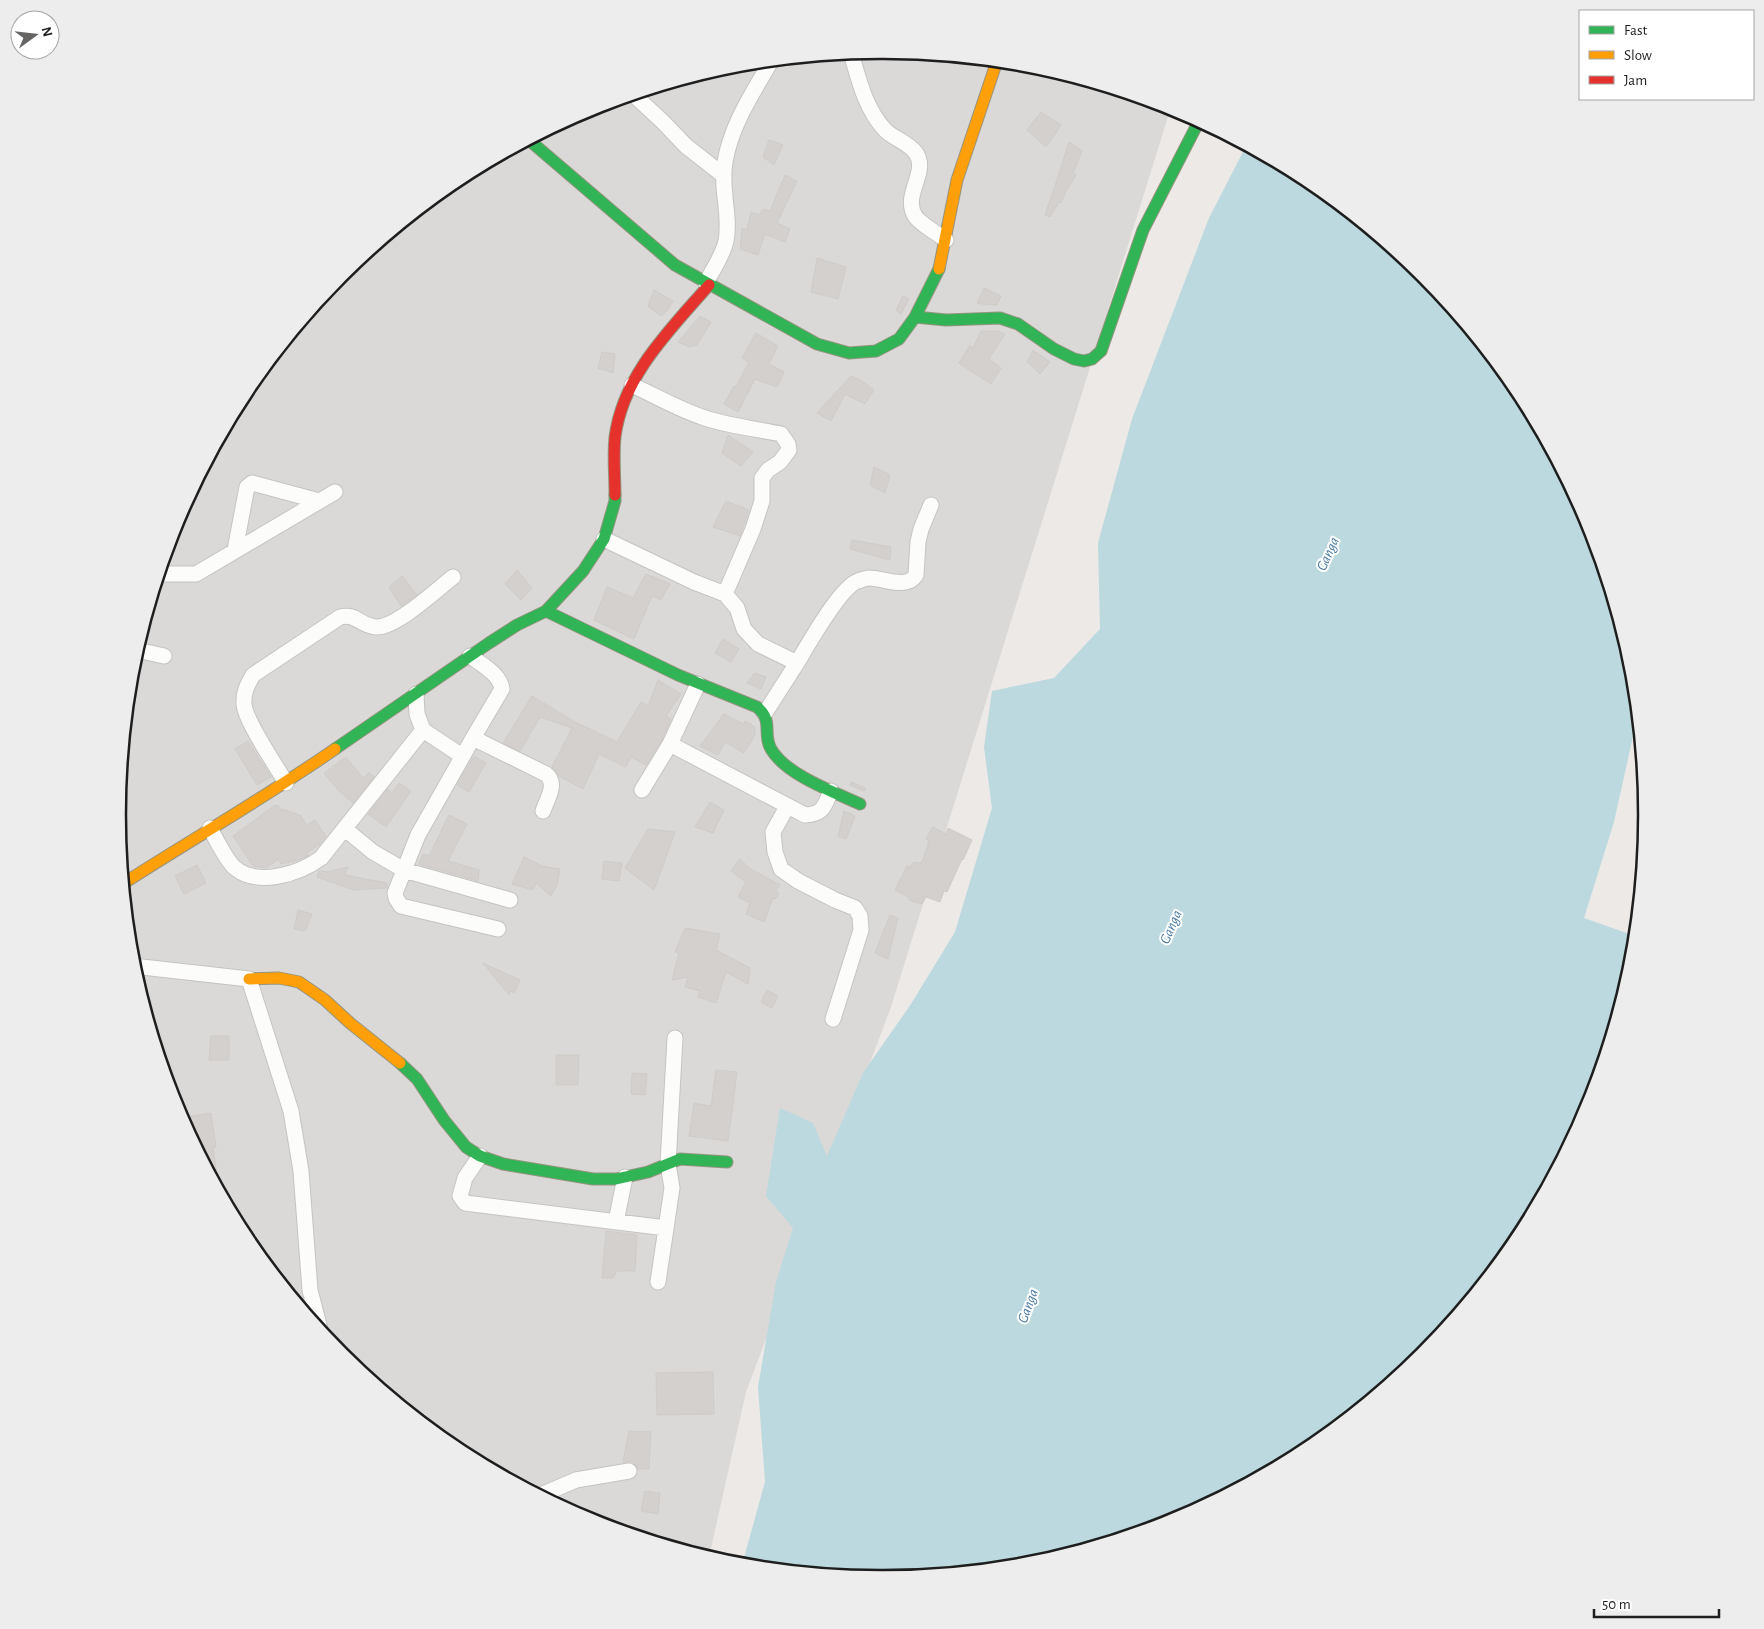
<svg xmlns="http://www.w3.org/2000/svg" width="1764" height="1629" font-family="'Alegreya Sans',sans-serif">
<rect width="100%" height="100%" fill="#ece9e6"/>
<!-- residential -->
<path fill="#dbd9d8" d="M882 50 1031 65 1171 107 891 1007 746 1392 709 1557 589 1521 457 1450 341 1355 246 1239 176 1107 132 963 118 814 132 665 176 522 247 390 342 274 458 179 590 108 733 65Z"/>
<!-- water -->
<path fill="#bbd9de" d="M1246 146 1307 179 1423 274 1518 390 1588 522 1632 666 1637 718 1614 822 1584 918 1635 936 1632 964 1588 1107 1517 1239 1422 1355 1306 1450 1174 1521 1031 1564 882 1579 742 1565 765 1482 758 1387 776 1282 793 1228 766 1196 780 1108 813 1123 827 1156 863 1073 911 1004 955 932 992 808 984 747 992 691 1054 678 1100 629 1098 543 1132 419 1209 218Z"/>
<!-- building -->
<path fill="#d3d0cd" stroke="#cfcbc8" d="M1041 112 1061 125 1046 147 1027 130Z
M769 140 783 145 774 165 763 157Z
M1069 142 1082 151 1073 173 1076 175 1065 193 1061 203 1059 202 1050 217 1045 215 1060 171Z
M785 175 797 181 777 223 790 229 785 242 765 234 758 255 740 249 742 228 747 230 751 212 759 215 764 209 770 211Z
M817 258 846 267 838 299 811 292Z
M984 288 1001 296 997 305 982 304 977 303Z
M654 290 673 301 667 311 661 316 648 306Z
M903 296 909 299 901 314 896 310Z
M700 316 711 322 697 345 690 347 678 342Z
M981 331H997L1005 334 989 359 1001 368 991 384 959 363 970 345 973 348Z
M756 333 778 346 769 364 784 372 777 387 755 379 738 412 724 404 734 386 736 387 749 362 742 358Z
M1033 350 1050 362 1040 374 1027 362Z
M602 352 615 354 613 373 598 368Z
M851 376 862 381 874 390 865 404 845 394 831 421 817 413Z
M728 435 753 452 741 466 722 453Z
M874 467 890 475 885 493 870 485Z
M726 501 749 510 740 536 713 527Z
M852 540 891 547 890 560 850 549Z
M517 570 532 588 521 600 505 584Z
M646 574 670 584 661 600 652 596 634 639 594 620 607 587 633 598Z
M402 576 417 595 401 606 389 587Z
M723 639 739 649 731 662 715 653Z
M755 673 766 677 761 689 747 683Z
M658 680 681 694 666 716 671 719 662 740 646 765 631 757 626 767 599 754 583 789 559 776 552 767 572 728 540 717 520 751 503 743 532 696 575 722 617 742 641 702 648 706Z
M724 714 744 724 745 721 755 727V735L744 753 725 742 718 755 700 746Z
M248 741 271 777 257 785 235 749Z
M474 756 486 763 469 792 457 785Z
M346 757 363 778 369 772 374 777 353 803 339 791 324 773Z
M851 782 865 788 864 791 850 785Z
M399 783 411 791 386 827 368 814 388 789 392 793Z
M710 802 724 810 713 833 695 827Z
M275 805 279 806 278 808 300 815 307 825 315 820 326 837 320 844 305 854 309 855 298 860 281 864 279 859 266 868 253 866 233 836Z
M844 811 855 816 846 839 838 836Z
M449 815 467 824 448 861 479 870 478 881 419 864 423 854 429 856Z
M933 827 946 834 948 828 972 840 963 860 962 859 947 892 944 891 940 902 926 897 922 904 909 900 910 898 895 890 907 866 910 867 914 862 922 863 929 841 926 839Z
M648 829 675 832 654 890 625 868Z
M524 857 542 866 560 869 557 885 551 896 536 883 533 890 512 884Z
M740 859 749 868 780 885 776 891 779 894 775 899 773 898 764 922 746 914 750 903 738 897 746 882 731 871Z
M604 861 622 863 619 881 602 879Z
M197 865 206 883 184 894 175 876Z
M348 867 345 875 387 883V888L354 890 317 877 319 871 330 872V871Z
M298 910 312 914 305 931 294 929Z
M890 915 898 918 888 959 875 953Z
M685 928 720 934 716 950 750 968 748 984 726 972 716 1003 698 997 700 991 685 987 688 977 672 980 679 953 675 952Z
M483 963 520 980 514 993 510 991 509 995Z
M767 990 778 996 772 1008 761 1002Z
M211 1036H229V1060H209Z
M556 1055H579L578 1085H556Z
M716 1070 737 1072 728 1141 689 1136 694 1103 711 1106Z
M632 1073 647 1074 645 1095 631 1094Z
M211 1113 216 1147H213L218 1182H216L181 1118Z
M606 1231 637 1235 635 1271H617L613 1278H602Z
M713 1372 714 1414 657 1415 656 1373Z
M629 1431 651 1432 649 1469H638L633 1462H623Z
M645 1491 660 1493 658 1514 641 1511Z"/>
<g fill="none" stroke-linecap="round" stroke-linejoin="round">
<!-- street casing -->
<g stroke="#c5c4c2" stroke-width="17">
<path id="street" d="M851 53C859 80 865 108 885 130 894 139 908 142 916 153 929 172 902 195 915 216 920 224 937 233 946 240
M634 95 663 122 686 146 723 175
M706 283C712 270 723 256 726 241 731 215 720 188 725 162 731 125 753 93 771 61
M632 385C656 396 680 410 705 418 730 426 756 429 781 434L788 444 789 450 780 462 768 470 762 478V501L753 529 725 594
M604 539 694 582 725 594 737 608 744 629 758 644 797 663 765 713
M235 550 247 487 252 483 319 501
M160 574H196L335 492
M137 650 164 656
M470 656C482 665 500 674 502 689L473 738 418 835 395 893 396 898 401 906 498 929
M797 663C808 645 840 587 858 581 861 580 866 578 869 578 883 578 907 590 916 575L918 542 921 529 931 505
M416 694 417 714 423 730 462 756
M473 738 546 774C558 783 547 799 543 811
M670 744 805 815C824 814 824 806 831 791
M286 783C276 765 245 721 244 704 243 692 248 684 253 675L340 617C357 613 360 626 376 627 396 628 436 590 453 577
M642 790 670 744 698 684
M787 807 773 832 775 852 781 869 798 881 835 900 855 908 860 916 861 930 833 1019
M210 828C216 839 226 860 235 868 258 887 299 874 321 858L423 730
M345 829 373 852 404 870 510 900
M133 966 249 979 291 1111 301 1171 310 1290 320 1329
M480 1156 465 1178 460 1196 465 1203 666 1228
M616 1222 625 1177
M658 1282 672 1188 668 1164 675 1038
M541 1495 576 1480 629 1471"/>
</g>
<!-- fast casing -->
<g stroke="#95947f" stroke-width="13">
<path id="fast" d="M529 140 675 265 817 344 849 353 876 351 899 339 915 317 939 269
M915 317 946 320 1000 318 1018 324 1054 349 1074 359 1084 361 1092 359 1101 351 1143 230 1199 121
M546 611 678 675 757 707C774 721 762 734 771 749 786 775 834 792 860 804
M335 749 489 643 517 625 546 611 583 571 604 539 615 501V495
M400 1063 417 1079 444 1120 466 1147 480 1156 503 1164 593 1179H616L648 1172 680 1159 727 1162"/>
</g>
<!-- slow casing -->
<g stroke="#95947f" stroke-width="13">
<path id="slow" d="M939 269 957 180 997 61
M124 883C194 838 266 797 335 749
M249 979 279 978 299 982 325 1000 350 1023 400 1063"/>
</g>
<!-- jam casing -->
<g stroke="#95947f" stroke-width="13">
<path id="jam" d="M615 495C615 476 613 456 615 437 623 375 670 330 709 285"/>
</g>
<!-- street -->
<use href="#street" stroke="#fcfcfb" stroke-width="15"/>
<!-- fast -->
<use href="#fast" stroke="#30b455" stroke-width="11"/>
<!-- slow -->
<use href="#slow" stroke="#ff9f0a" stroke-width="11"/>
<!-- jam -->
<use href="#jam" stroke="#e5322d" stroke-width="11"/>
</g>
<g text-anchor="middle" dominant-baseline="central" stroke-width="4" stroke-linejoin="round" paint-order="stroke">
<!-- water labels -->
<g font-size="15" font-style="italic" fill="#4b7ba2" stroke="#fff">
<text transform="translate(1328 554) rotate(-66)">Ganga</text>
<text transform="translate(1171 927) rotate(-67)">Ganga</text>
<text transform="translate(1028 1306) rotate(-70)">Ganga</text>
</g>
</g>
<!-- crop -->
<path d="M0 0H1764V1629H0ZM881 59H883A755 755 0 0 1 1638 814V815A755 755 0 0 1 883 1570H881A755 755 0 0 1 126 815V814A755 755 0 0 1 881 59Z" fill="#ededed" fill-rule="evenodd"/>
<path fill="none" stroke="#1e1e1e" stroke-width="2.5" d="M881 59H883A755 755 0 0 1 1638 814V815A755 755 0 0 1 883 1570H881A755 755 0 0 1 126 815V814A755 755 0 0 1 881 59Z"/>
<!-- legend -->
<rect x="1579" y="10" width="175" height="90" fill="#ffffff" stroke="#a5a5a5"/>
<rect x="1589" y="26" width="25" height="8" fill="#30b455" stroke="#a5a5a5"/>
<text x="1624" y="35" font-size="15" fill="#1e1e1e">Fast</text>
<rect x="1589" y="51" width="25" height="8" fill="#ff9f0a" stroke="#a5a5a5"/>
<text x="1624" y="60" font-size="15" fill="#1e1e1e">Slow</text>
<rect x="1589" y="76" width="25" height="8" fill="#e5322d" stroke="#a5a5a5"/>
<text x="1624" y="85" font-size="15" fill="#1e1e1e">Jam</text>
<!-- north arrow -->
<g transform="translate(35 35) rotate(75)"><circle r="24" fill="#ffffff" stroke="#a5a5a5"/>
<path d="M0-4L9 19L0 12L-9 19Z" fill="#666564"/>
<text y="-8" font-size="14" font-weight="bold" text-anchor="middle" fill="#1e1e1e">N</text>
</g>
<!-- scale -->
<path d="M1594 1609v8h125v-8" fill="none" stroke="#1e1e1e" stroke-width="2.5"/>
<text x="1602" y="1609" font-size="15" fill="#1e1e1e" stroke="#ffffff" stroke-width="4" paint-order="stroke">50 m</text>
</svg>
